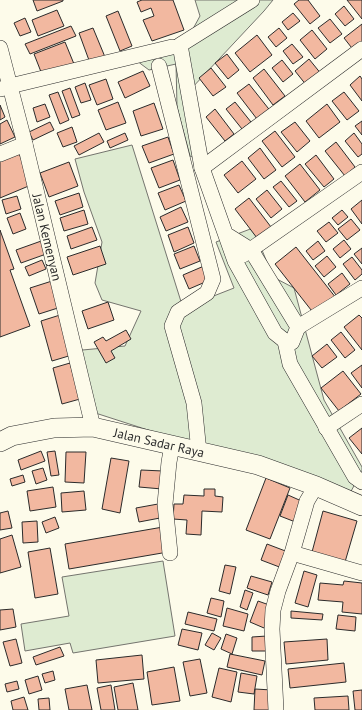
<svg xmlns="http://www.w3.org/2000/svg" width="362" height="710" font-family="'PT Sans',sans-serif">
<rect width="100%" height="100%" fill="#fdfbea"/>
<!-- green -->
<path fill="#deebd1" stroke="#74746e" d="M195 0H273L264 11 190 90 203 162 190 156 177 107 176 64 149 70 137 61 188 38 200 16Z
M132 145 183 308 234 288 216 242 253 228 273 277 294 288 324 400 362 467V471L349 495 83 409 72 351 125 346 141 311 102 300 95 283 102 242 84 192 75 159Z
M163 561 175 636 73 653 70 643 25 651 21 624 69 616 62 577Z"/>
<!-- building -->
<path fill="#f2b8a0" stroke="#2b2b2b" d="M33 0H63V1L37 11Z
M142 0H173L184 30 152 41 143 20 154 16 151 8 141 12 137 2Z
M299 0H308L320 16 310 24 294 4Z
M347 0H362V19Z
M344 6 354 19 345 26 335 14Z
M57 10 64 26 38 36 32 20Z
M118 11 132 46 120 51 106 16Z
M293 13 300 21 288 30 282 22Z
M25 18 31 32 20 36 14 23Z
M330 19 342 34 330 43 318 28Z
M362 24V47L355 52 344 38Z
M71 26 76 36 30 54 25 44Z
M93 28 105 57 90 63 79 33Z
M279 28 287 38 276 47 268 37Z
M312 30 327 49 315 59 300 40Z
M257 35 272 55 250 72 235 53Z
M65 42 74 64 43 77 34 54Z
M292 44 303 57 293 64 283 51Z
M227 54 239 70 228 79 215 63Z
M309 59 322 75 307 86 295 71Z
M282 60 293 74 283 82 272 68Z
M211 68 226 87 213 96 199 78Z
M264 69 285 96 273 105 253 78Z
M143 71 150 86 125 98 118 82Z
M360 76 362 79V101L350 85Z
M106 79 113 99 97 105 89 85Z
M85 83 91 100 81 103 75 87Z
M249 84 272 113 260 123 237 93Z
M70 88 80 115 72 118 62 91Z
M58 92 69 120 60 124 49 95Z
M344 92 359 111 347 120 332 101Z
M118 102 126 123 106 130 98 110Z
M235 102 251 122 242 129 226 109Z
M154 103 163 129 141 136 133 111Z
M45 104 50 117 37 122 33 108Z
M327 104 340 122 319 138 306 121Z
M0 105 5 117 0 120Z
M215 109 234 134 225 141 206 117Z
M7 120 15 137 0 144V124Z
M362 121V135L355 126Z
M50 122 54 130 33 140 29 132Z
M295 122 310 141 297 152 281 132Z
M72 127 77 142 63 147 57 133Z
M275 131 295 157 282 167 262 141Z
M99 133 104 142 79 155 74 146Z
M125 133 128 140 110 148 107 141Z
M354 133 362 144V154L358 157 345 141Z
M168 137 174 154 149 163 142 146Z
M336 142 355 167 345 176 325 151Z
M260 148 276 170 264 179 248 158Z
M19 153 31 185 0 198V160Z
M316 155 334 179 324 187 305 164Z
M173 160 180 180 159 188 151 168Z
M242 161 256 179 238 193 224 175Z
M69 162 78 186 49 197 40 173Z
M300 164 320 190 305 202 285 176Z
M281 181 297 201 289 207 273 187Z
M179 185 186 201 165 210 158 193Z
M267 190 282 209 271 218 256 199Z
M79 193 83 207 60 215 55 201Z
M17 196 21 209 6 214 2 200Z
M249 198 271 227 257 238 235 209Z
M362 200V224L351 209Z
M181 207 188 222 166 231 160 217Z
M84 210 88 224 64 231 60 218Z
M342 210 348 217 338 225 332 218Z
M20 213 26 229 13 234 7 218Z
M351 219 360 230 347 240 338 229Z
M329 222 338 233 326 242 317 231Z
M92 227 97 240 71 249 67 236Z
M188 227 194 243 174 252 168 235Z
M0 230 14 269 10 270 30 326 0 337Z
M44 240 49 253 21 263 16 250Z
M344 240 351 249 340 258 333 249Z
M318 241 325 251 313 260 306 251Z
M100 246 106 264 73 275 67 257Z
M194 246 200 261 180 269 174 254Z
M296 247 336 298 315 315 275 264Z
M362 248V264L354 254Z
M327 256 336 267 324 277 315 266Z
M352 257 362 270V274L355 280 343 264Z
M42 260 46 269 29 276 25 267Z
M204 266 210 280 189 289 183 275Z
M342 273 350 284 336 295 328 284Z
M52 281 61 307 39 314 30 288Z
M108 302 114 320 88 329 82 311Z
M60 315 72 355 52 361 41 321Z
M359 315 362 318V350L344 327Z
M126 330 131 339 111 351 115 358 106 363 94 342 103 337 106 341Z
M341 332 355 350 345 358 331 340Z
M327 344 337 357 322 368 312 356Z
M70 363 80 399 62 404 53 368Z
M362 365V388L351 373Z
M343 371 361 394 339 411 321 388Z
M362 428V454L349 438Z
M41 451 45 461 21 470 18 460Z
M55 451 59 475 51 476 47 452Z
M66 452H86L84 483 65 482Z
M111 458 129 461 120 513 102 509Z
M43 468 47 480 36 484 32 471Z
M141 470 163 471 162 489 139 487Z
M23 475 25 482 12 486 10 479Z
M266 478 290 488 270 539 246 530Z
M53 487 56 507 30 511 27 491Z
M204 489H215V496L223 497 222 512 202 511 201 535 186 534 187 520 173 519 174 504H183L184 495 204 496Z
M84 491 86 510 62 512 61 493Z
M288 495 306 503 298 523 280 516Z
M158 504 160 518 139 522 136 508Z
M8 511 12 528 0 530V513Z
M323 511 357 521 345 562 312 552Z
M55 517 59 528 46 533 42 522Z
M37 521 38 542 23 543 22 522Z
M163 527 168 552 69 569 65 544Z
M12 535 21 567 0 573V539Z
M267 544 288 552 282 568 261 560Z
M50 548 58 594 35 598 28 552Z
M225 565 236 567 230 594 219 591Z
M304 571 317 575 308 607 295 603Z
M251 576 272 582 268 595 247 588Z
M344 581 362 583V614L342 612 343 602 318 600 320 583 343 585Z
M245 590 253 593 247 610 240 607Z
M211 598 224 601 221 617 207 613Z
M258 601 272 606 264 628 250 622Z
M227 608 248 614 244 631 223 626Z
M13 609 16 627 0 630V610Z
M291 611 323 614 322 620 291 618Z
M188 612 217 619 214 631 185 624Z
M338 615 356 617 355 631 336 629Z
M182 629 202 633 198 650 178 645Z
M212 633 221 638 214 650 205 645Z
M226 634 237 638 232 654 221 649Z
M267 636V651H252V637Z
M16 639 22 663 10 666 3 642Z
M327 639 328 660 286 664 284 642Z
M60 647 64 656 36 665 33 657Z
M230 654 265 661 262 675 227 667Z
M142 655 144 679 98 683 96 660Z
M200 659 207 693 190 696 183 662Z
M344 663 346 682 290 688 288 669Z
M174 667 180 701 152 705 147 672Z
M219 668 237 672 231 702 212 697Z
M53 671 55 680 45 683 42 674Z
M241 673 257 676 254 694 238 692Z
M38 676 42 690 29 694 25 680Z
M17 681 19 689 7 692 5 684Z
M133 683 138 710H118L114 687Z
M87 685 92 710H69L65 689Z
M111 685 115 710H101L97 688Z
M255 689 272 690 271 710H254Z
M362 690V710H355L353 691Z
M348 696 349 710H315L314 698Z
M24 697 28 710H13L11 701Z
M49 698 50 710H39L38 699Z"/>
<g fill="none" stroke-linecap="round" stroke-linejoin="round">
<!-- minor casing -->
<g stroke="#2b2b2b" stroke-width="16">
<g id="minor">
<path id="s1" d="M0 48 25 144 93 427"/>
<path d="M159 66 213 279 207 293 178 312 172 326 194 403 199 452"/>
<path d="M1 89 10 86 172 47"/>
<path d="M0 154 25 144"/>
<path d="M202 168 180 45 252 0"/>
<path d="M227 235 251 250 298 327 292 342 285 341 275 333 235 261 202 168 362 49"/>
<path d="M243 255 362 172"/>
<path d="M298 327 362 288"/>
<path d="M285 341 290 364 355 477 362 482"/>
<path d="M326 428 362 404"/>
<path d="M170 553 165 504 169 462 172 446"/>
<path d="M292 553 362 573"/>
<path d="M276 710 272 629 273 610 278 591 292 553 307 501 316 486"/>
</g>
</g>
<!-- tertiary casing -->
<g stroke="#2b2b2b" stroke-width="20">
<g id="tertiary">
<path id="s2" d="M0 442 12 436 54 428 93 427 258 465 316 486 362 506"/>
</g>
</g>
<!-- minor -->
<use href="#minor" stroke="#fdfbea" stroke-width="15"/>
<!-- tertiary -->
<use href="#tertiary" stroke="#fdfbea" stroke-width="19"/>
</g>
<g text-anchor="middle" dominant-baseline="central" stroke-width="3" stroke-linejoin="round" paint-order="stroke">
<!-- street labels -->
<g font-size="13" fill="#2b2b2b" stroke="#fdfbea">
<text stroke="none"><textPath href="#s1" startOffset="195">Jalan Kemenyan</textPath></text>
<text stroke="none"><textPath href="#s2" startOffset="163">Jalan Sadar Raya</textPath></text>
</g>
</g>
</svg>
